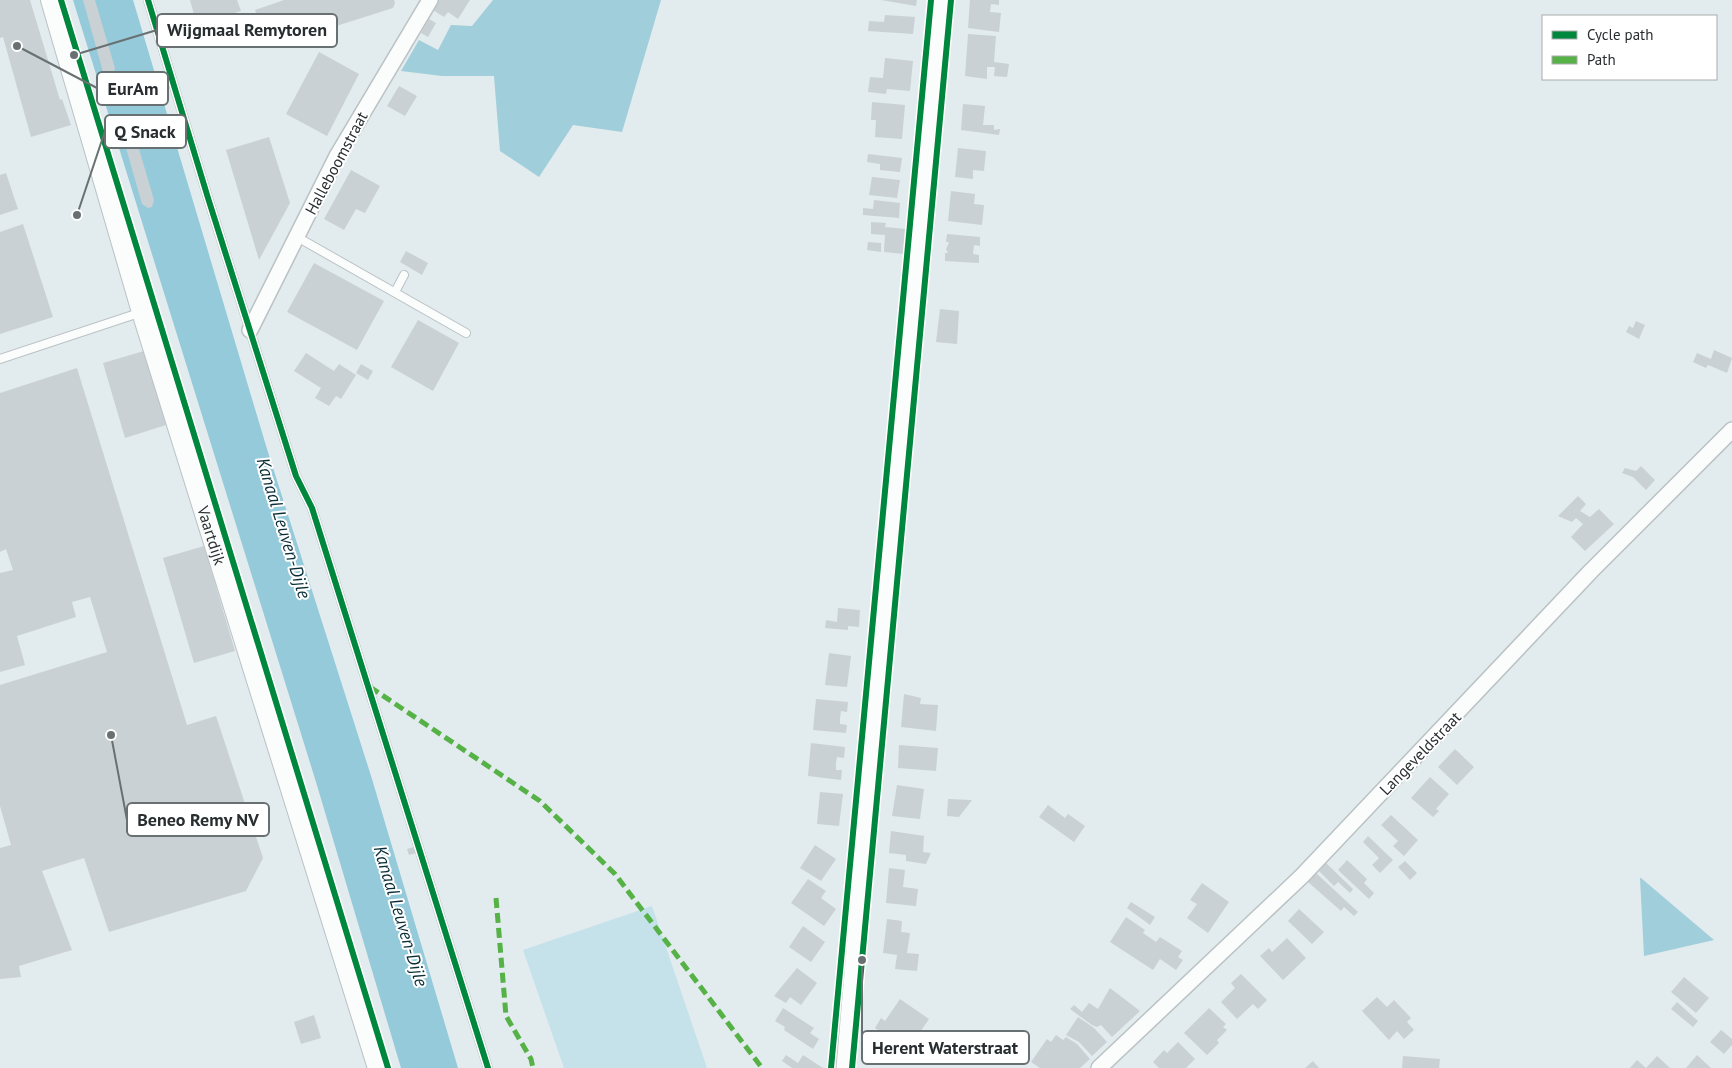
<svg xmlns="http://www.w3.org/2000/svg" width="1732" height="1068" font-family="'PT Sans',sans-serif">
<rect width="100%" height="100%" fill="#e2ebee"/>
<!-- green -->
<path fill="#c5e2eb" d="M652 906 707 1068H564L523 950Z"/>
<!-- forest -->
<path fill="#a1cedb" d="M493 0H661L622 132 573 125 539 177 500 151 494 76H442L401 71 419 40 438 50 451 25 472 26Z
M1640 878H1641L1714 940 1644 956Z"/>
<!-- water -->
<path fill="#94cada" d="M73 0H133L267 449 372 779 458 1068H401L316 782Z"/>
<!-- building -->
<path fill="#cad1d4" d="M0 0H30L60 100 62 99 71 125 31 137 3 37 0 38Z
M83 0H95L115 68 113 75H105L103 72Z
M190 0H237L241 11 197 25Z
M284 0H394L395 3 393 8 267 48 255 10Z
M439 0H470L458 19 448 12 444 17 433 10Z
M881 0H917L916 6Z
M970 0H999V5L991 4 990 12 1001 13 999 32 968 28Z
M885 15 915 17 913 34 868 31 869 21 884 22Z
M429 19 436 23 428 37 421 33Z
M968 34 996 36 994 62 1009 64 1007 77 994 76 995 67H987V79L965 76Z
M319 52 359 74 327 136 286 114Z
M885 58 913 61 910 91 887 89 886 94 868 92 870 77 883 78Z
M399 86 417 96 405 116 387 106Z
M872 102 905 105 902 139 875 137 876 120H871Z
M963 104 985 106 983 125H994V130L1000 129 999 135 961 130Z
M125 122 132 125 154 200 152 207 148 208 142 204 121 130Z
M269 137 290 203 259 260 226 150Z
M958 148 986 151 984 171 973 170V179L955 177Z
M868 154 902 158 900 172 880 170V164L867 162Z
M351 170 380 186 365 213 356 209 344 230 324 219Z
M6 173 18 209 0 215V175Z
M872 177 900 180 897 198 869 195Z
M951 191 975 194 974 204 984 205 982 225 948 221Z
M874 200 900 203 899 218 863 215V208L873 209Z
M871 222 886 223 885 227 906 229 904 254 884 252 885 235 871 234Z
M23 224 53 317 0 334V232Z
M947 234 980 237V246L974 245 973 254 979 255V263L945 261V253H948L946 249 948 245 949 242H946Z
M868 242 881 243V252L867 250Z
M406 251 428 263 422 275 400 262Z
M314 263 384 301 357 350 287 312Z
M940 309 959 311 957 344 936 342Z
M418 320 459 343 433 391 391 367Z
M1636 321 1645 325 1639 339 1626 332 1629 326 1633 328Z
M1714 350 1732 358 1727 373 1708 365 1706 368 1693 362 1697 353 1711 359Z
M144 351 166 425 125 438 103 363Z
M306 353 334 371 339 364 356 375 341 399 336 396 329 406 315 398 321 388 294 371Z
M361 364 373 371 368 380 356 373Z
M77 368 187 725 216 716 263 858 246 891 109 932 84 858 42 871 72 950 19 966 21 977 0 979V848L11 845 0 806V685L107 652 90 597 72 602 76 617 17 636 25 665 0 672V573L13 570 6 549 0 552V393Z
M1641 466 1655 480 1646 490 1633 477 1622 473 1625 468 1636 471Z
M1578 496 1586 504 1580 511 1590 517 1599 509 1614 524 1585 551 1571 537 1583 524 1576 518 1572 522 1558 516Z
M204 546 235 651 194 663 163 558Z
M838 608 860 610 859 627 848 626V630L825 628 826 620 837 622Z
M829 653 851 656 847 687 825 685Z
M904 694 921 698 920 704 938 705 936 731 901 727Z
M816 699 848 702 847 712 841 711 840 718V724L847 725 846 733 813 730Z
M811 743 845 747 844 758 837 757 836 763V770H842L841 780 808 776Z
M899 745 938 748 936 771 898 768Z
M1455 749 1474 767 1457 785 1438 767Z
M1430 777 1449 794 1436 809 1439 811 1433 817 1411 798Z
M897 785 924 789 920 819 892 816Z
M820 792 843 794 839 826 817 824Z
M948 799 972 800 959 817 947 816Z
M1048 805 1065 818 1068 814 1085 826 1074 842 1039 817Z
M1391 815 1418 840 1404 856 1393 846 1398 841 1381 825Z
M891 831 924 836 923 852 931 853 926 864 906 861V855L889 853Z
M1368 836 1393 860 1380 873 1372 865 1379 858 1363 842Z
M815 845 836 859 821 881 800 868Z
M414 847 416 853 409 855 407 849Z
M1347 860 1367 879 1364 883 1374 893 1369 899 1338 870Z
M1405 861 1417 873 1410 880 1398 867Z
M1326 863 1353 889 1350 893 1338 882 1334 886 1319 871Z
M889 868 905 870 903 887 918 889 916 906 886 903Z
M1316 873 1358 912 1354 916 1344 907 1341 911 1308 882Z
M808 879 826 891 821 898 836 909 824 926 791 903Z
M1202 883 1229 902 1208 933 1187 918 1197 904 1190 900Z
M1131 902 1155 917 1150 925 1127 908Z
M1299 909 1324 932 1312 944 1288 921Z
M1126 917 1145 930 1143 933 1156 942 1160 937 1182 951 1178 957 1183 960 1176 970 1160 959 1153 970 1110 942Z
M887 919 902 921 901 932 910 933 907 953 919 954 917 971 895 969 897 955 883 953Z
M803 926 825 942 811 962 789 947Z
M1287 938 1306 958 1283 980 1260 956 1269 948 1272 952Z
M797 968 817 983 801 1005 790 997 786 1003 774 996Z
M1241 974 1267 1000 1258 1009 1253 1004 1237 1019 1221 1002 1235 988 1231 983Z
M1684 977 1709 998 1696 1013 1671 992Z
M1110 988 1140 1011 1112 1037 1101 1025 1097 1027 1092 1025 1070 1009 1074 1005 1082 1012 1089 1003 1098 1009Z
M1377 997 1387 1007 1394 1000 1411 1018 1407 1022 1414 1030 1404 1039 1397 1031 1389 1040 1362 1011Z
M900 999 929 1019 912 1044 903 1038 899 1044 875 1028 881 1018 885 1021Z
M1677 1002 1698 1021 1693 1027 1671 1009Z
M783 1008 814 1028 810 1033 819 1039 813 1049 784 1030 785 1027 775 1021Z
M1209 1008 1226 1024 1223 1027 1227 1030 1217 1040 1219 1043 1207 1055 1184 1033Z
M314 1015 321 1038 301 1044 294 1022Z
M1078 1017 1094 1028 1107 1042 1092 1056 1079 1042 1066 1035Z
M1721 1030 1732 1039V1045L1724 1054 1710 1042Z
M1056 1035 1063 1040 1066 1037 1077 1044 1090 1059 1080 1068H1040L1031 1062 1047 1039 1051 1042Z
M1178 1042 1195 1059 1186 1068H1159L1153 1062 1164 1050 1167 1053Z
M786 1055 798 1063 803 1055 823 1068H792L782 1061Z
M1697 1055 1711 1068H1686Z
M1403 1056 1440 1059 1439 1068H1402Z
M1657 1056 1670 1068H1630L1637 1060 1646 1068Z
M1313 1061 1319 1068H1305Z"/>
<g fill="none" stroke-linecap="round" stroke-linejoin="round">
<!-- service casing -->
<g stroke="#bbc2c4" stroke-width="10">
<path id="service" d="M148 0 208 198 296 476 312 508 488 1068
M297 237 466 333
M395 292 404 275
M0 359 142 312"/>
</g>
<!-- minor casing -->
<g stroke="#bbc2c4" stroke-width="18">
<path id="minor" d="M250 330 337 156 430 0
M844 1068 877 679 941 0
M1099 1068 1302 876 1591 571 1732 430"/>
</g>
<!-- tertiary casing -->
<g stroke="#bbc2c4" stroke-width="22">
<g id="tertiary">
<path id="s1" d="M51 0 142 312 378 1068"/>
</g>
</g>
<!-- service -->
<use href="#service" stroke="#fbfcfc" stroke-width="8"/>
<!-- minor -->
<use href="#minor" stroke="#fbfcfc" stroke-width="15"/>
<!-- tertiary -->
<use href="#tertiary" stroke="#fbfcfc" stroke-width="20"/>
<!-- quiet -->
<path stroke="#56b246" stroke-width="5" stroke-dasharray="10 5" stroke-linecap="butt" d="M370 687 540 801 615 874 762 1068
M496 898 506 1016 531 1059 533 1068"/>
<!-- cycleway casing -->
<g stroke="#fff" stroke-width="9">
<path id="cycleway" d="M61 0 388 1068
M148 0 208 198 296 476 312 508 488 1068
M831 1068 931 0
M852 1068 951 0"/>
</g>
<!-- cycleway -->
<use href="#cycleway" stroke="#00873e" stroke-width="6"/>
</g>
<g text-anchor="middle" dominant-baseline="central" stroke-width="4" stroke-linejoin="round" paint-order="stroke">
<!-- street labels -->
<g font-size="16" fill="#282e30" stroke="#fff">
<text transform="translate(336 163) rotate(-62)">Halleboomstraat</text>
<text stroke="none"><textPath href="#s1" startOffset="559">Vaartdijk</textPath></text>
<text transform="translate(1420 753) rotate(-46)">Langeveldstraat</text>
</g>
<!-- water labels -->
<g font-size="18" font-style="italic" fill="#092e38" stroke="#fff">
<text transform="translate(284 528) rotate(73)">Kanaal Leuven-Dijle</text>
<text transform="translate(401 916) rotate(73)">Kanaal Leuven-Dijle</text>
</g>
</g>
<!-- callouts -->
<path fill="none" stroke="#697072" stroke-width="2" d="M74 55L157 30M17 46L97 88M77 215L105 131M111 735L127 820M862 960L862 1047"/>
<g fill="#697072" stroke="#fff" stroke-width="2">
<circle cx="74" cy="55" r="5"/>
<circle cx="17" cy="46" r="5"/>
<circle cx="77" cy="215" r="5"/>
<circle cx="111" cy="735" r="5"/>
<circle cx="862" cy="960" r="5"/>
</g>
<g fill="#fff" stroke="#697072" stroke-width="2">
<rect x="157" y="14" width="180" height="33" rx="5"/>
<rect x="97" y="72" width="71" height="33" rx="5"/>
<rect x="105" y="115" width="81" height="33" rx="5"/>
<rect x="127" y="803" width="142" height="33" rx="5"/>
<rect x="862" y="1031" width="167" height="33" rx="5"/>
</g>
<g font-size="18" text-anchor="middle" font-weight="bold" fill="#282e30">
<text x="247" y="36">Wijgmaal Remytoren</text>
<text x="133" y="95">EurAm</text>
<text x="145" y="138">Q Snack</text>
<text x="198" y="826">Beneo Remy NV</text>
<text x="945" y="1054">Herent Waterstraat</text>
</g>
<!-- legend -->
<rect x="1542" y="15" width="175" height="65" fill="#ffffff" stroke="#a9abac"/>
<rect x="1552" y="31" width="25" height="8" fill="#00873e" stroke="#a9abac"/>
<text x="1587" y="40" font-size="15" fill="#282e30">Cycle path</text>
<rect x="1552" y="56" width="25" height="8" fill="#56b246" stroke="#a9abac"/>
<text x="1587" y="65" font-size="15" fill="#282e30">Path</text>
</svg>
